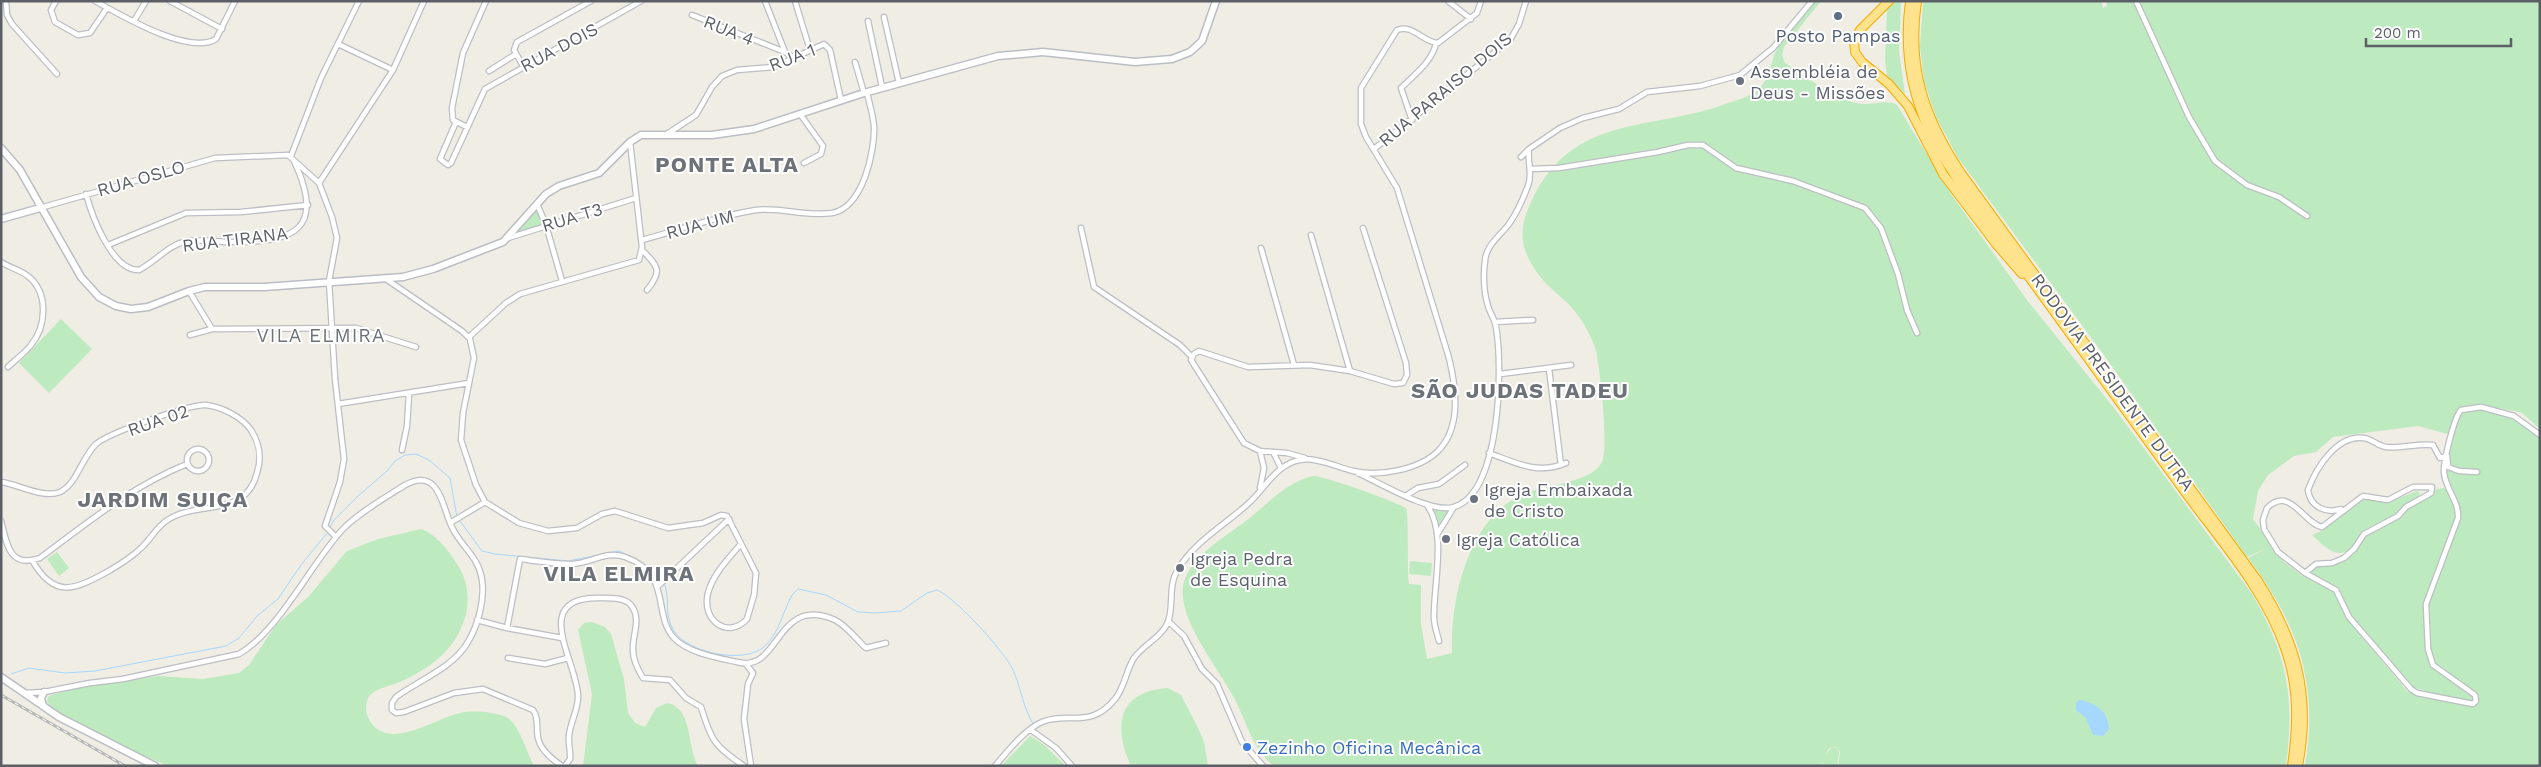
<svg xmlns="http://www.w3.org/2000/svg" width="2541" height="767" font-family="'Work Sans',sans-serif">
<rect width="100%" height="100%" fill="#f0eee4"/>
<!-- green -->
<path fill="#beeabf" d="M1815 1H1821L1784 47 1782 55 1785 63C1807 77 1830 96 1856 103 1869 107 1886 98 1897 105L1953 197 2027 300 2114 408 2252 594C2287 654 2295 697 2286 766H1838L1840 752 1836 747C1830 746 1828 749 1826 754L1832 747 1837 748 1839 753 1837 766H1823V762L1822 766H1274C1252 749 1247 722 1234 698 1219 669 1178 620 1183 586 1185 576 1191 566 1197 559 1213 543 1233 531 1251 517 1269 502 1289 481 1313 476 1322 475 1397 502 1406 508 1409 514 1407 570 1409 584L1421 585V624L1427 659 1452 653C1450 598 1469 515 1526 493 1546 485 1593 482 1602 462 1609 447 1600 370 1596 351 1593 340 1584 323 1577 314 1566 299 1549 289 1538 274 1519 248 1518 229 1532 200 1573 114 1649 131 1723 105 1733 101 1744 99 1753 93 1771 82 1769 65 1777 49 1785 32 1802 16 1815 1Z
M1893 1H1901L1899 52 1905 94 1887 76 1885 60 1887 8Z
M1923 1H2101L2103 8 2107 6 2106 1H2540V429L2522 413 2514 411 2476 404 2459 411 2451 431 2447 434 2418 426 2333 437 2316 452 2294 456 2268 475 2258 491 2253 519 2284 562 2301 575 2334 591 2352 625 2407 691 2416 696 2474 707 2478 703V695L2441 669 2434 661 2431 652 2429 602 2460 512C2459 500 2452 490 2448 478 2443 460 2453 429 2461 413 2486 400 2521 423 2540 437V766H2305C2319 684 2298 623 2248 558L2267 548 2247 557 2101 351 1958 158 1936 117 1924 81 1920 47Z
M536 207 543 224 515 233Z
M61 319 92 349 49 393 19 363Z
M2444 488C2454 493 2456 507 2456 518L2428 595 2427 655 2437 670 2473 697 2471 702 2434 694 2413 687 2351 616 2339 590 2307 573 2312 567 2332 566 2345 559 2366 535 2400 517 2409 507 2437 489Z
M2417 491 2420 493C2417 509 2379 521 2366 529 2356 536 2355 551 2341 553 2330 554 2320 542 2312 535L2323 530 2360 500 2366 498 2387 503Z
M1430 507 1451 508 1438 530Z
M421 529C438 535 452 555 460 569 468 583 469 599 466 614 457 649 432 667 400 682 390 686 377 688 369 696 365 704 365 713 370 721 389 752 435 718 460 713 473 710 494 712 506 717 519 723 527 753 534 766H168C139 753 65 724 47 702L48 697 51 695 85 686 158 676 203 679 239 673 249 665 276 625 308 597 347 551 378 539Z
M57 552 69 568 59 576 47 559Z
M1410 561 1432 563 1431 576 1409 574Z
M592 622 605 627 611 634 624 679 628 713 635 723 645 727 656 708 667 703C693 707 687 748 698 766H583L592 694 578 630 584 623Z
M1168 688 1181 695 1199 730 1204 742 1208 766H1131C1112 725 1119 691 1168 688Z
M1030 736 1043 744 1066 766H1001Z"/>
<!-- water -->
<path fill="#a5d7ff" d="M2079 700C2096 703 2108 711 2109 729L2103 736 2093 735 2086 718 2076 710V703Z"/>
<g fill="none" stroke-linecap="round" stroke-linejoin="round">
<!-- stream -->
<path stroke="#a5d7ff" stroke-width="1" d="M329 529 334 520 358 496 387 471 395 461 405 455 416 454 429 460 450 478 457 517 482 551 495 554 568 561 619 551 638 560 662 580
M664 583C671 598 663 613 674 631 688 653 745 665 765 646 779 633 783 611 792 595L798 589 826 595 858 612 875 613 901 611 927 593 937 590C955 597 1005 652 1013 670 1021 688 1023 707 1033 724
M11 674 29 668 65 673 95 671 226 646 239 638 257 616 278 599 301 565 328 532"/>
<!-- street casing -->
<g stroke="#bcbec4" stroke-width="7">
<path id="street" d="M6 1 7 15 12 24 57 74
M56 1 51 10 55 22 78 35 90 33 107 8
M95 1C121 15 189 56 216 39L235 1
M170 1 222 29
M765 1 785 52
M795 1 810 50
M1448 1 1471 19
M2136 1 2189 117 2215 161 2247 185 2279 197 2307 216
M692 15 785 52 793 57
M884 17 899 83
M134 21 146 1
M868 21 882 87
M338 44 393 70
M855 62 864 93
M523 66 514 50 517 42 591 1
M489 71 516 54
M800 114 823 146 821 154 804 163
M1412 120 1401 88C1413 76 1433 61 1436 43
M456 122 440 159 448 165 451 163 485 89 641 1
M467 127 453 120 452 108 463 53 486 1
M667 134 696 115 712 87 722 76 737 70 774 67 824 44 830 50 841 100
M1374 149 1510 40 1519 24 1526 1
M291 156 321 78 359 1
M1521 157 1528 150
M1531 169 1559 168 1658 152 1688 145H1703L1736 168 1793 181 1865 208 1881 228 1898 274 1907 310 1917 333
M319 183 393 70 424 1
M86 194C92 216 112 271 139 270 156 262 168 244 188 241 202 239 217 242 231 242 295 243 326 229 294 161
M537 204 546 225 562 281
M40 208 215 158 288 155 319 183 332 217 337 238 329 281 335 379 344 459 340 482 325 526 336 537
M1081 228 1094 287 1180 345 1192 357
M1311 235 1350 371
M508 238 636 198
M642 240C679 230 718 216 756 210 781 207 807 217 832 213 863 208 875 151 874 126 873 114 869 103 867 92
M108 245 186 213 241 212 308 205
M1261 248 1294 365
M642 250C658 266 663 271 647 290
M1 262C10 268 21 270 29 277 49 294 46 327 31 345 25 353 15 360 8 367
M386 279 462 331 470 339 474 358 463 413 461 440 476 485 485 502 519 523 548 531 577 528 602 514 615 511 668 528 703 523 721 515 727 516 756 573 754 595 747 619C729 639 701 622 708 593 713 574 728 559 741 544
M189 291 212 329
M1495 322 1533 320
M190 335 212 329 356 328 416 347
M469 337 506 303 520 294 639 260 642 247 630 142
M1549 369 1561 465
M1500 374 1571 365
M338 404 469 383
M187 460a11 11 0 1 1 22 0a11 11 0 1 1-22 0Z
M402 450 407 426 409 394
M1260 451 1264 468 1260 488
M1273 452 1281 468
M1489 453C1516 463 1538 475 1566 463
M1305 458 1287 453 1260 451 1244 443 1191 360 1194 354 1199 351 1248 367 1310 365 1350 371 1394 384 1403 383 1407 375 1406 363 1363 228
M1358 473C1380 483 1431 514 1454 507 1501 493 1503 366 1496 327 1495 320 1490 313 1488 306 1484 293 1483 275 1485 261 1486 245 1500 236 1509 224 1517 213 1523 199 1528 186 1533 173 1527 162 1529 149L1560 128 1583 118 1619 109 1647 92 1700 86 1740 75 1773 48 1812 1
M1 482C18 484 43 499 60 492 77 484 82 457 96 444 109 433 189 404 206 405 222 407 242 417 251 430 260 444 262 457 257 473 245 520 196 499 166 521 156 528 150 540 141 548 131 558 119 565 107 572 74 590 54 599 32 560
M1407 495 1418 488 1439 484 1465 465
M1426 504C1447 529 1434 584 1434 614 1433 623 1437 633 1439 641
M2341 509C2326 514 2310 507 2308 490 2316 468 2337 434 2364 438 2372 439 2378 446 2386 447 2401 449 2417 443 2433 445L2440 458 2447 456 2448 467 2459 471 2477 472
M1 521C7 544 9 569 40 558 87 523 132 486 187 464
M450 523 485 502
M1438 533 1454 507
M2305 573 2316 564 2332 563 2344 558 2354 549 2364 534 2398 516 2406 507 2431 493 2432 487H2413L2388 500 2363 496 2322 527C2304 524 2290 485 2267 508L2263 520 2264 529 2278 552 2305 573 2336 590 2349 617 2411 689 2417 693 2473 704 2476 701 2475 695 2433 665 2428 649 2426 604 2458 518C2459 501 2446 490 2444 473 2443 463 2454 417 2461 410L2481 407 2514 416 2540 435
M657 587 729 519
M477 620 507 628 562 638
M1168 621 1184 636 1202 669 1217 684 1242 742 1263 766
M507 628 520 559C538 561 556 565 573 564 591 563 607 550 625 557 673 574 652 614 674 638 688 653 718 658 737 662 781 674 775 594 835 620 847 626 856 639 866 648L886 643
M508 658 545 664 568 658
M746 664 753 673 748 684 744 719 751 766
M24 693 44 692 90 683 123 679 239 654C278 632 311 564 342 530 357 514 386 497 405 485 442 465 442 512 454 531 464 549 479 558 482 580 485 600 478 625 468 642 453 668 419 680 396 697L392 703V710L396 713 404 712 454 693 483 689 533 710C539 718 536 728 538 738 540 749 553 760 562 766
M1031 730 1056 748 1072 766
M565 766 570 759C571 751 568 744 569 736 570 722 579 709 578 695 576 660 530 597 599 598 609 598 624 597 631 605 642 619 632 635 633 650 633 659 638 670 643 678L670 680 686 698 701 707C711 740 714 746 744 766
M995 766C1008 751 1024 730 1042 722 1068 711 1090 730 1115 699 1125 687 1126 670 1134 658 1143 645 1162 637 1168 622 1174 606 1168 586 1177 571 1194 541 1227 524 1251 501 1263 490 1270 475 1285 466 1308 451 1329 465 1353 471 1378 477 1419 470 1438 451 1462 427 1456 387 1449 358L1397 188 1366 137 1361 124V88L1397 30C1414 24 1422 42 1438 43L1477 13 1481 1"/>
</g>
<!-- secondary casing -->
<g stroke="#babdc4" stroke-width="9">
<path id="secondary" d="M1 148 20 170 81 277 99 297 116 306 131 309 148 307 189 291 205 287H264L403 277 433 269 503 242 546 194 559 186 599 173 630 142 641 135H712L754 129 864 93 998 56 1043 52 1135 62 1172 59 1190 52 1202 41 1216 1
M1 219 40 208
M1 677 59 717 155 766
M43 706 41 698 44 692"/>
</g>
<!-- highway casing -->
<g stroke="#f4ab00" stroke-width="10">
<path id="highway" d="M1889 1 1860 30 1854 41 1855 52 1862 62 1889 84 1908 106 1943 174 1996 244 2022 274
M1910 1C1895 111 1952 173 2013 255 2071 334 2128 413 2185 492 2220 540 2265 590 2285 648 2299 687 2298 725 2292 766
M1917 1C1907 68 1924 117 1961 173L2258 581C2296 641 2312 695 2298 766"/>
</g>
<!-- street -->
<use href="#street" stroke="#fff" stroke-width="4.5"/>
<!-- secondary -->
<use href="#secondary" stroke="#fff" stroke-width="6"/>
<!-- highway -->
<use href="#highway" stroke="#ffe38c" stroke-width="8"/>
<!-- rail casing -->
<g stroke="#b6b7b7" stroke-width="3">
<path id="rail" d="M1 695 125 766"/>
</g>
<!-- rail -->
<use href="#rail" stroke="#fff" stroke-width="1" stroke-dasharray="4" stroke-linecap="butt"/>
</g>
<!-- markers -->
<circle fill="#5c6f8a" stroke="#fff" stroke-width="2" cx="1838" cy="16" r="5"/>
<g fill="#6b7280" stroke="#fff" stroke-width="2">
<circle cx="1740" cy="81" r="5"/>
<circle cx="1474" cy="499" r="5"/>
<circle cx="1446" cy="539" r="5"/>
<circle cx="1180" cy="568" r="5"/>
</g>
<circle fill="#3f7fe0" stroke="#fff" stroke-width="2" cx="1247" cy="747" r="5"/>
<g text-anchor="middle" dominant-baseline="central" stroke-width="4" stroke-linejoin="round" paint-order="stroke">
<!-- street labels -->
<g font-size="18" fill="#5c6066" stroke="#fff">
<text transform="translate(729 30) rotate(22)">RUA 4</text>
<text transform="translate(559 47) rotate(-28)">RUA DOIS</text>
<text transform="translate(792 57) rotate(-21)">RUA 1</text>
<text transform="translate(1445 89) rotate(-40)">RUA PARAISO DOIS</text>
<text transform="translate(141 178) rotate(-16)">RUA OSLO</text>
<text transform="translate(572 217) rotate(-17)">RUA T3</text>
<text transform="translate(700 224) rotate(-15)">RUA UM</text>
<text transform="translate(235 239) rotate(-7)">RUA TIRANA</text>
<text transform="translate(2113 382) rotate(54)">RODOVIA PRESIDENTE DUTRA</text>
<text transform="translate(158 420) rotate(-19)">RUA 02</text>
</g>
<!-- service labels -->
<g font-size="18" fill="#4e5e75" stroke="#fff">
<text x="1838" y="35">Posto Pampas</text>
</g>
<!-- worship labels -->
<g font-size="18" fill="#5b616d" stroke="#fff" text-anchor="start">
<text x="1750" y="71">Assembléia de<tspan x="1750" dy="21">Deus - Missões</tspan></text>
<text x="1484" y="489">Igreja Embaixada<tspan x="1484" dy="21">de Cristo</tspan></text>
<text x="1456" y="539">Igreja Católica</text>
<text x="1190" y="558">Igreja Pedra<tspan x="1190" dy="21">de Esquina</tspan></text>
</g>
<!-- shop labels -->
<g font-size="18" fill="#366cbe" stroke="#fff" text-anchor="start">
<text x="1257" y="747">Zezinho Oficina Mecânica</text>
</g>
<!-- neighbourhood labels -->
<g font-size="19" letter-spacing="1" fill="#6d7278" stroke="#fff">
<text x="321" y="335">VILA ELMIRA</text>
</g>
<!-- district labels -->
<g font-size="22" font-weight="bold" letter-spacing="1" fill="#6d7278" stroke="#fff">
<text x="727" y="164">PONTE ALTA</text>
<text x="1520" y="390">SÃO JUDAS TADEU</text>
<text x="163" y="499">JARDIM SUIÇA</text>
<text x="619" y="573">VILA ELMIRA</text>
</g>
</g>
<!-- border -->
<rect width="2541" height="767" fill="none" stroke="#5c6066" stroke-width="5"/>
<!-- scale -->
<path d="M2366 38v8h145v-8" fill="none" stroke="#5c6066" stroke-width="2.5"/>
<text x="2374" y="38" font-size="15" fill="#5c6066" stroke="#ffffff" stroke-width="4" paint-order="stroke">200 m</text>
</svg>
